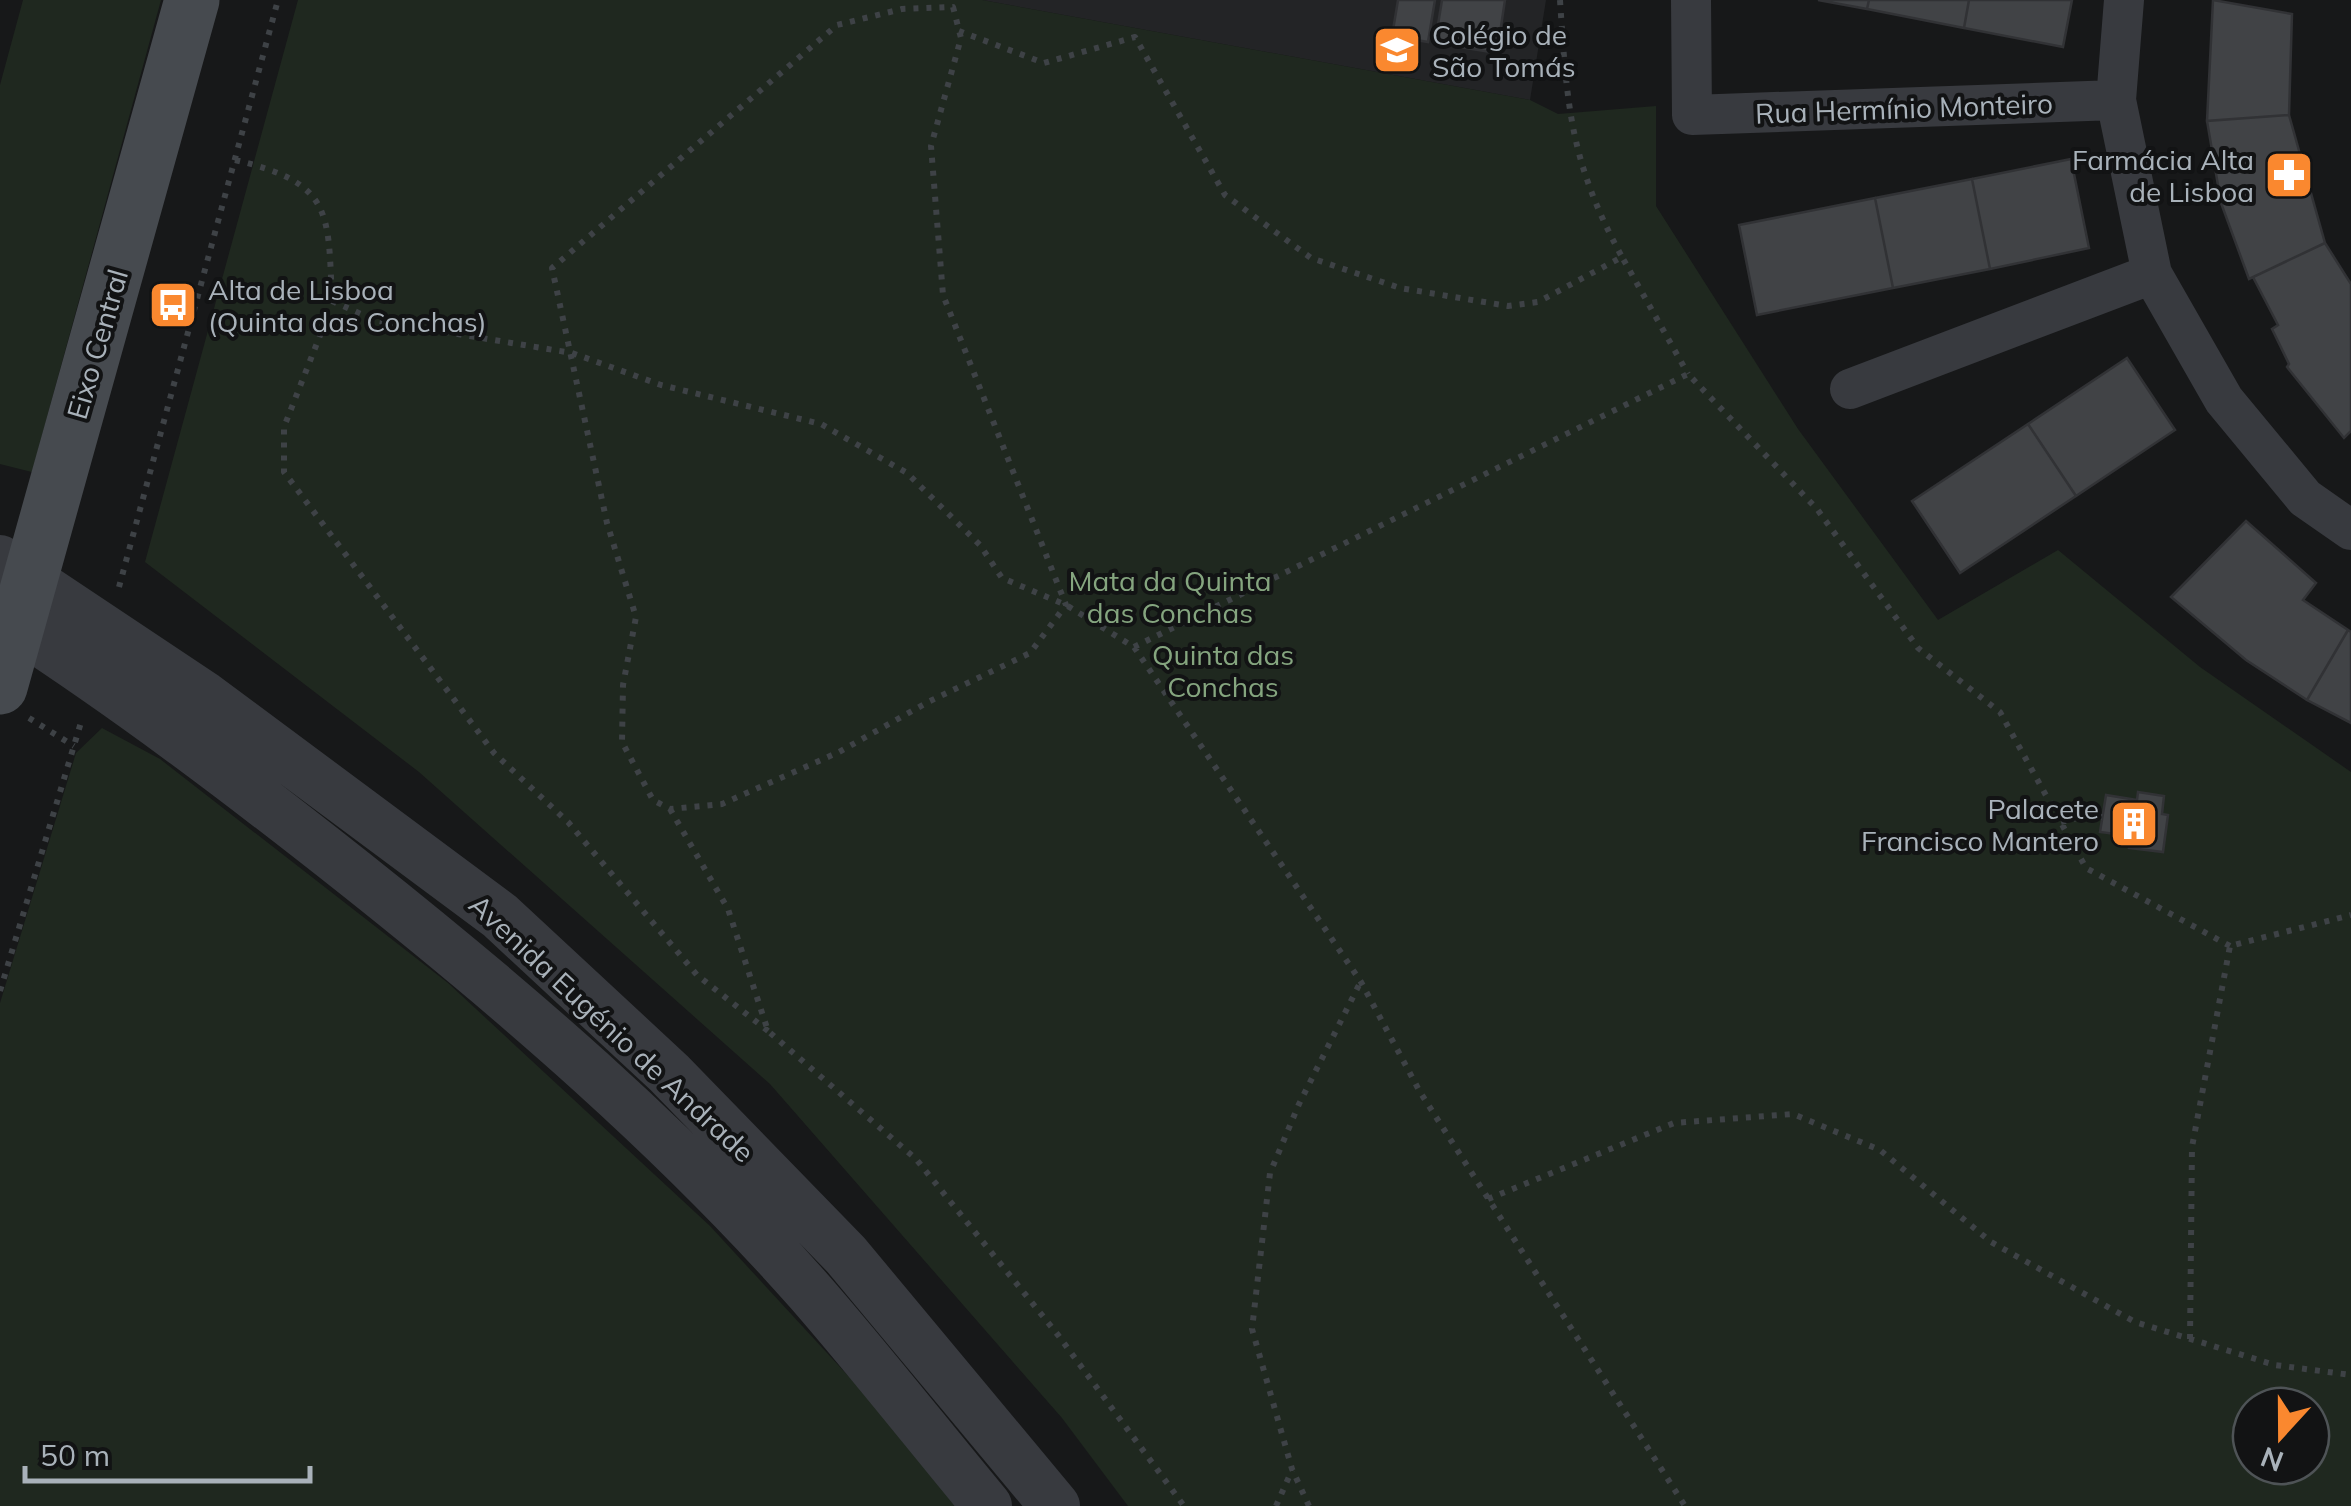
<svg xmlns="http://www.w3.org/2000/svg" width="2351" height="1506" font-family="Mulish,sans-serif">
<rect width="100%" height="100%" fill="#171819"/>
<!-- built -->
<path fill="#232426" d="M982 0H1546L1530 100Z"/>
<!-- green -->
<path fill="#1f281f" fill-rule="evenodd" d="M23 0H161L32 472 0 464V85Z
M298 0H982L1530 100 1558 114 1656 106V206L1798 429 1938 620 2058 550 2200 667 2351 772V1506H1128L1062 1418 770 1084 419 772 145 562ZM2251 1406H2311V1466H2251Z
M102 728 160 759 448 983 710 1226 923 1457 962 1506H0V1003L76 753Z"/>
<!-- building -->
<path fill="#414346" stroke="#313235" stroke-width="2.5" d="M1398 0H1435L1428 42 1392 36Z
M1442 0H1505L1497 53 1435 43Z
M1818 0H1869L1867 9Z
M1869 0H1969L1964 28 1867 9Z
M1969 0H2072L2063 47 1964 28Z
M2213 0 2292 14 2289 115 2207 121Z
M2289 115 2325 243 2249 279 2221 203 2207 121Z
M2071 159 2089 248 1990 269 1972 179Z
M1972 179 1990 269 1893 288 1875 198Z
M1875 198 1893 288 1757 315 1739 225Z
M2325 243 2351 284V431L2344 438 2287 367 2289 364 2272 329 2278 325 2253 277Z
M2127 358 2175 430 2076 496 2028 424Z
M2028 424 2076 496 1960 573 1912 501Z
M2246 521 2316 583 2303 600 2348 630 2307 700 2246 660 2171 597Z
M2348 630 2351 632V723L2307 700Z
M2138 792 2164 796 2162 814 2168 815 2163 852 2129 848 2131 836 2100 832 2106 795 2137 800Z"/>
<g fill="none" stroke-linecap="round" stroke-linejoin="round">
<!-- path -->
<path stroke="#3e4246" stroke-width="6" stroke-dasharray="5 8" stroke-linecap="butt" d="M1560 0C1567 106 1570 162 1622 257
M953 7 961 38 931 146 943 295 1066 605 1030 653 928 702 839 752 722 804 670 809 653 800 622 742 623 685 636 617 607 523 552 268 837 25 902 9Z
M959 31 1044 63 1135 37 1225 195 1311 258 1400 288 1508 306 1538 302 1622 257 1688 374
M235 160C333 183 328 212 332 301L372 319
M119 587 278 0
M1134 647 1688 374 1817 509 1918 648 2000 712 2086 868 2230 946
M29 718 74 746
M670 809 728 909 768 1031 916 1159 1058 1335 1184 1506
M2061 822 2089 815 2102 817
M0 991 82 719
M768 1031 697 975 568 822 494 753 284 472V427L321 333 373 320 572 353 661 385 821 424 907 473 980 545 1002 578 1066 605 1134 647 1361 982 1420 1092 1685 1506
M1488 1199 1674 1123 1793 1114 1880 1150 1991 1242 2135 1322 2275 1365 2351 1375
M2190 1339 2192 1147 2230 946 2351 915
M1276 1506 1292 1470
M1309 1506 1292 1469 1252 1329 1270 1173 1299 1104 1360 983"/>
<!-- minor -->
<path stroke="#383a3f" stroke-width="40" d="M1691 0 1692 115 2116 100
M2124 0 2116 100 2152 274 2224 400 2305 498 2351 530
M1850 389 2152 274"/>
<!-- tertiary -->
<path stroke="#383a3f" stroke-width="50" d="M0 560 204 696 500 916 669 1073 846 1255 1055 1506
M0 615C123 694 239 782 354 873 514 1000 673 1137 809 1291 870 1361 928 1435 987 1506"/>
<!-- secondary -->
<path stroke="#464a4f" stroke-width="55" d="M0 687 192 0"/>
</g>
<!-- icons -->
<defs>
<g id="school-square" transform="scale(2.5)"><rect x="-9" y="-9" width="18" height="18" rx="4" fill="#fa882f" stroke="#121314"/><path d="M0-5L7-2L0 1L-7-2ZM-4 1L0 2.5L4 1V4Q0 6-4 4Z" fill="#fff"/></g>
<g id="pharmacy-square" transform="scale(2.5)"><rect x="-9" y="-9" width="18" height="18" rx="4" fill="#fa882f" stroke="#121314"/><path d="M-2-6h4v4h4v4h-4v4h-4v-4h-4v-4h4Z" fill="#fff"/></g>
<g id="bus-square" transform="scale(2.5)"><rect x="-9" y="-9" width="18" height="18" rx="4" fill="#fa882f" stroke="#121314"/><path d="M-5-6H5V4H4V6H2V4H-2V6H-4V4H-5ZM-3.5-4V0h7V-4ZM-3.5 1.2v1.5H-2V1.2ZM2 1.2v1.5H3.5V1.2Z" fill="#fff"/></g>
<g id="building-square" transform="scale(2.5)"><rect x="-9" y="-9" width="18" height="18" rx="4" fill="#fa882f" stroke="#121314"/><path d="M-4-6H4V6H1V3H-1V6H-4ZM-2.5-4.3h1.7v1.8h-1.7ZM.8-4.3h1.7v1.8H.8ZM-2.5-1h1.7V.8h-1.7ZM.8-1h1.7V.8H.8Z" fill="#fff"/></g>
</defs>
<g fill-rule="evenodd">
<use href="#school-square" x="1397" y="50"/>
<use href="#pharmacy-square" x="2289" y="175"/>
<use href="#bus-square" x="173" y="305"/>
<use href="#building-square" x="2134" y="824"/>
</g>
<g text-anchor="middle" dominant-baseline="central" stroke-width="8" stroke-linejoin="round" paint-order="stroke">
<!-- poi labels -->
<g font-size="28" fill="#a9b2ba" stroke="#121314" text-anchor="start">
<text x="1432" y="34">Colégio de<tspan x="1432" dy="32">São Tomás</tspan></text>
<text x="2254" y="159" text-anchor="end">Farmácia Alta<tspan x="2254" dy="32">de Lisboa</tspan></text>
<text x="208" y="289">Alta de Lisboa<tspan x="208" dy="32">(Quinta das Conchas)</tspan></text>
<text x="2099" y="808" text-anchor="end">Palacete<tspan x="2099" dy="32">Francisco Mantero</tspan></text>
</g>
<!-- street labels -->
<g font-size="28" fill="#a9b2ba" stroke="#121314">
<text transform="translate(1904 108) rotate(-2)">Rua Hermínio Monteiro</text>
<text transform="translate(97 344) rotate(-74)">Eixo Central</text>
<text transform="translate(612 1028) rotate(43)">Avenida Eugénio de Andrade</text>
</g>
<!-- park labels -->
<g font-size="28" fill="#85a57f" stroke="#121314">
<text x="1170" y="580">Mata da Quinta<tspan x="1170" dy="32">das Conchas</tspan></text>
<text x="1223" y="654">Quinta das<tspan x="1223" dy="32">Conchas</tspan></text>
</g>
</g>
<!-- north arrow -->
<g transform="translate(2281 1436) rotate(201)"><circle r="48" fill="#121314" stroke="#4e5356" stroke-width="2.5"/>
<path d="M0-8L18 38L0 25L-18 38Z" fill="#fa882f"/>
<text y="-15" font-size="28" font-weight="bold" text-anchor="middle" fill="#a9b2ba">N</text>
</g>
<!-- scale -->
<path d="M25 1466v15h285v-15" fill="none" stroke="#a9b2ba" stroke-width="5"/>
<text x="40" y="1466" font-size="30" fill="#a9b2ba" stroke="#121314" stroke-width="8" paint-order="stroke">50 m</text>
</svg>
